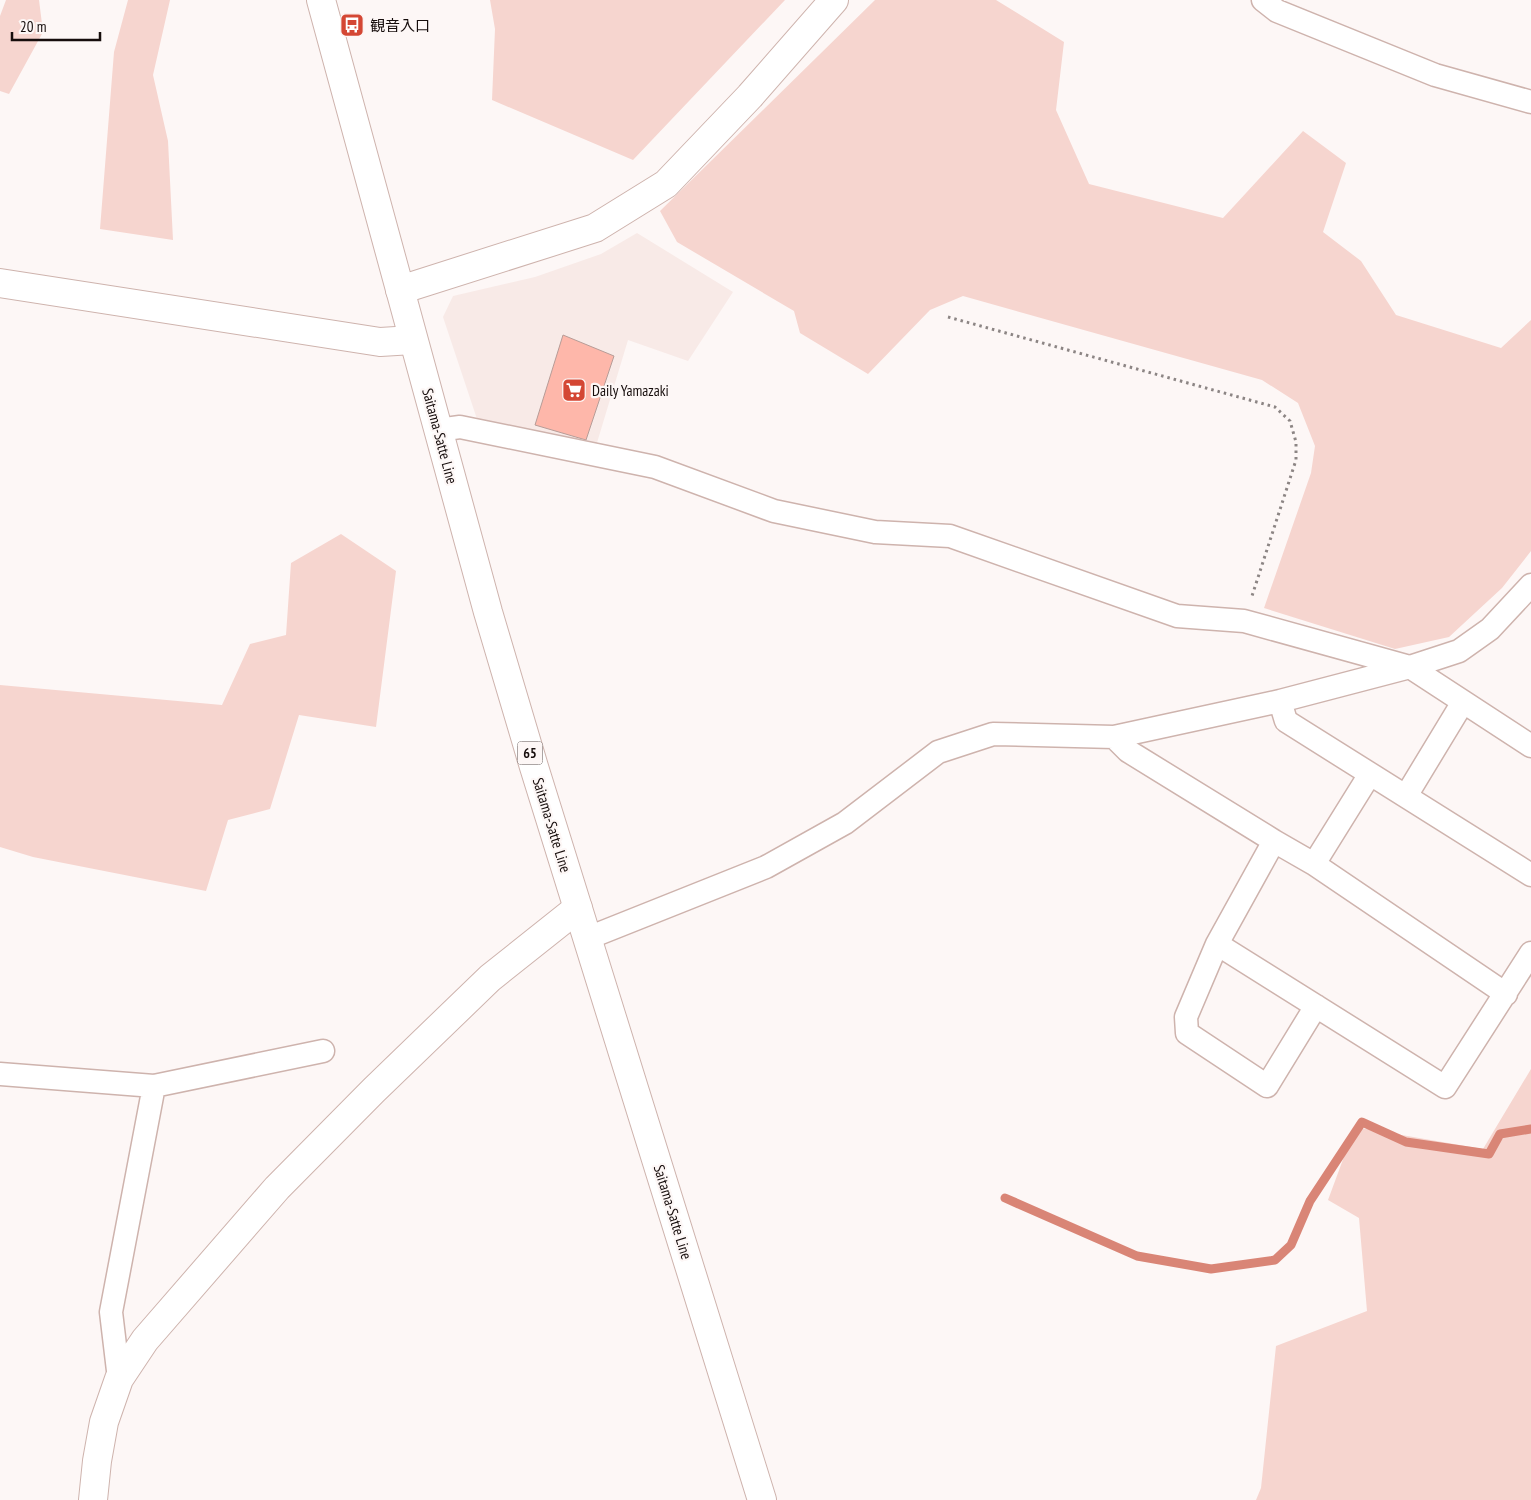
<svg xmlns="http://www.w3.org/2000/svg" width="1531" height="1500" font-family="'PT Sans Narrow','Noto Sans JP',sans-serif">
<rect width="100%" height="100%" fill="#fdf7f6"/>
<!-- built -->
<path fill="#f8eae7" d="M637 233 733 292 688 361 628 340 596 446 477 419 443 317 453 296 535 277 601 254Z"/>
<!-- green -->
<path fill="#f6d5cf" d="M6 0H39L43 32 9 94 0 91V16Z
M128 0H170L153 75 168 141 173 240 100 229 114 52Z
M490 0H785L633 160 492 100 495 29Z
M875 0H996L1064 42 1056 110 1089 184 1223 218 1303 131 1346 163 1323 232 1361 261 1396 315 1501 348 1531 320V551L1502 588 1449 637 1395 649 1264 608 1311 473 1315 446 1298 403 1262 380 963 296 930 310 868 374 800 333 794 311 677 242 660 211Z
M341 534 396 571 376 727 299 715 270 809 228 820 206 891 33 857 0 847V685L222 705 250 644 286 635 291 563Z
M1531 1069V1500H1256L1261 1488 1276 1346 1367 1311 1359 1218 1328 1200 1355 1127 1483 1149Z"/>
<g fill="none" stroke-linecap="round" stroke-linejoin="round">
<!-- stream -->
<path stroke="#d98576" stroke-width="9" d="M1005 1198 1137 1256 1211 1269 1275 1260 1291 1245 1310 1201 1362 1122 1406 1142 1489 1154 1500 1134 1531 1129"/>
</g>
<!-- building -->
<path fill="#feb7aa" stroke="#b79c97" d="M563 335 614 356 586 440 535 425Z"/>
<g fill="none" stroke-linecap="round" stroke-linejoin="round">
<!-- street casing -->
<g stroke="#ceb3ad" stroke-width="25">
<path id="street" d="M1263 0 1277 11 1435 75 1531 102
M438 430 460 427 655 467 774 511 875 532 950 536 1177 616 1244 621 1410 667 1531 746
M1280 701 1286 721 1531 875
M1114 737 1128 751 1274 841 1314 864 1506 994
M1406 796 1463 702
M1274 841 1217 944 1186 1017 1187 1033 1267 1086 1316 1006
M1314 864 1370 774
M588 938 766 867 845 823 938 752 993 734 1114 737 1280 701 1410 667 1459 651 1490 629 1531 585
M1217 944 1445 1087 1531 953
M0 1074 154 1086
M119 1379 111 1312 154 1086 323 1051"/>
</g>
<!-- secondary casing -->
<g stroke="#ceb3ad" stroke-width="30">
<path id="secondary" d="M0 283 380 342 413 340
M400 290 595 228 666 184 750 96 834 0
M93 1500 97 1461 104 1422 119 1379 145 1340 277 1188 374 1090 490 978 578 908"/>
</g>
<!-- primary casing -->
<g stroke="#ceb3ad" stroke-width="30">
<path id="primary" d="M321 0 488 612 534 767 762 1500"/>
</g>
<!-- path -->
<path stroke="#8c8584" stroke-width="3" stroke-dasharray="2.5 4" stroke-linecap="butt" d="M948 317 1275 407 1290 421 1296 442V460L1252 596"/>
<!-- street -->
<use href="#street" stroke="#fff" stroke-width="22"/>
<!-- secondary -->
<use href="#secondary" stroke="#fff" stroke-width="28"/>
<!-- primary -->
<use href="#primary" stroke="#fff" stroke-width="28"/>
</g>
<!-- icons -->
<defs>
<g id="bus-square" transform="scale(1.25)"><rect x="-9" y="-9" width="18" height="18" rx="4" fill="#d44734" stroke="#fdf7f6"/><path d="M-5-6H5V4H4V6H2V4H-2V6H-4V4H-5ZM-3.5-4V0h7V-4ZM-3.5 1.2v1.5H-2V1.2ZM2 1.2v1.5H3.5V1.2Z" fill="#fff"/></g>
<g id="supermarket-square" transform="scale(1.25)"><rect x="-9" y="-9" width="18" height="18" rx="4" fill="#d44734" stroke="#fdf7f6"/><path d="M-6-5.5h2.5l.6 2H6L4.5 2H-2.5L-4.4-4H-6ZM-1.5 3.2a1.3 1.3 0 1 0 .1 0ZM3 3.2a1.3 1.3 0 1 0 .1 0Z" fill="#fff"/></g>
</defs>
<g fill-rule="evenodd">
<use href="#bus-square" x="352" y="25"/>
<use href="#supermarket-square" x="574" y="390"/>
</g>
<g text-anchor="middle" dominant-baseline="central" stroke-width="4.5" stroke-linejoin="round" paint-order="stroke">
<!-- shield labels -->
<rect fill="#fdf7f6" stroke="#5b5352" stroke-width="1" x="517.5" y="741.5" width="25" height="23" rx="4"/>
<g font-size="14" font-weight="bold" fill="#160d0c">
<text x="530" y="753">65</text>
</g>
<!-- poi labels -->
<g font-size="15" fill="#160d0c" stroke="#fdf7f6" text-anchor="start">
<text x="370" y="25">観音入口</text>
<text x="592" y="390">Daily Yamazaki</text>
</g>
<!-- street labels -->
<g font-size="15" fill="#160d0c" stroke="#fdf7f6">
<text transform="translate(440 436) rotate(75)">Saitama-Satte Line</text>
<text transform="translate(552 825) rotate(73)">Saitama-Satte Line</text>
<text transform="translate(673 1212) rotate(73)">Saitama-Satte Line</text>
</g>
</g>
<!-- scale -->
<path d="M12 32v8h88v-8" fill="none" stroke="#160d0c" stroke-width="2.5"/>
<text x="20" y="32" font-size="15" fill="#160d0c" stroke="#fdf7f6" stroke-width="4" paint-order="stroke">20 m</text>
</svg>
